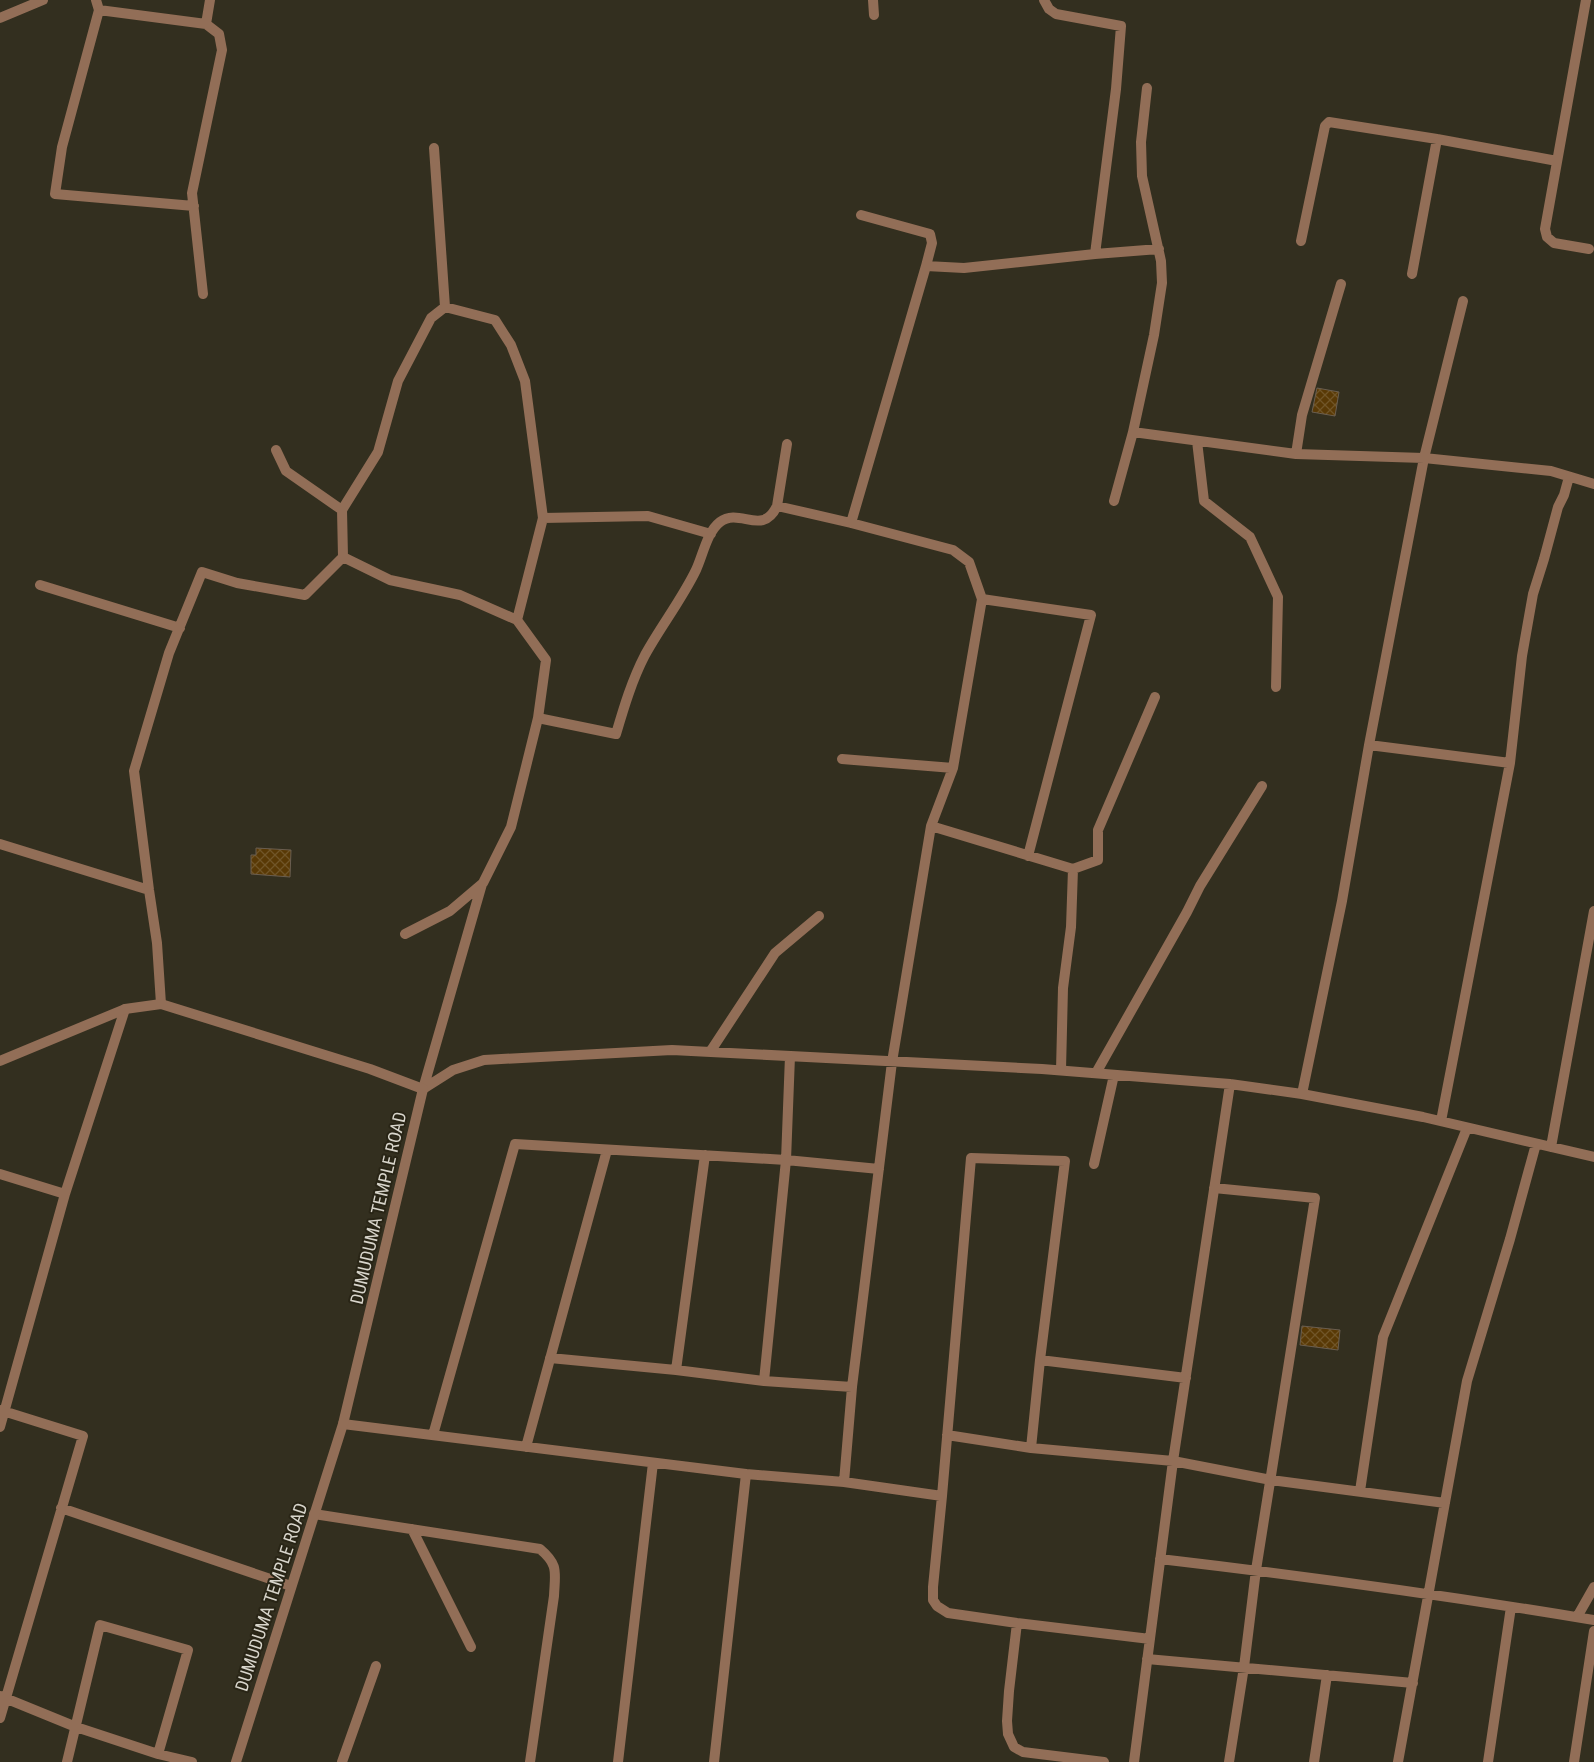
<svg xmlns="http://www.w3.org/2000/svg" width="1594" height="1762" font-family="'Roboto Condensed',sans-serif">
<defs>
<pattern id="building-cross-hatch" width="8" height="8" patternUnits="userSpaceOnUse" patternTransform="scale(1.25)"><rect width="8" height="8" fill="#593905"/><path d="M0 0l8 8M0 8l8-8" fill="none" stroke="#705528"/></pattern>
</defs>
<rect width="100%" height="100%" fill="#332f1f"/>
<!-- building -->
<path fill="url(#building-cross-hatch)" stroke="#6a5e50" d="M1317 388 1339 392 1335 416 1312 412Z
M256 848 291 850 290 877 251 874V855H256Z
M1302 1326 1340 1330 1338 1350 1300 1345Z"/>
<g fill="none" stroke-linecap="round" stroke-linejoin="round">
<!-- minor -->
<path stroke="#926e57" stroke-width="10" d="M96 0 99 10 206 24
M873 0 874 15
M1044 0 1049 9 1056 14 1121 26 1116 89 1095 254
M1586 0 1545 229 1547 237 1554 243 1589 249
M99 10 62 147 55 194 194 206
M0 18 43 0
M434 148 445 307
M861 215 930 234 932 243 926 266 964 268 1095 254 1159 249
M1301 241 1325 126 1329 122 1437 139 1557 161
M1412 274 1437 139
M203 294 192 193 222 50 219 34 206 24 210 0
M1133 432 1296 454 1424 458 1463 301
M1197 441 1204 501 1250 537 1278 597 1276 687
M276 450 286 471 342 510
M1296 454 1302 415 1341 284
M1114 501 1133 432 1154 335 1162 283 1161 261 1142 176 1141 142 1147 88
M777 506 851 523 953 550 969 562 982 599 953 768 931 826
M851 523 926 266
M343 557 390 580 460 595 517 620 546 660 538 718
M40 585 180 628
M982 599 1091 615 1028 856
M517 620 543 518
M1369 745 1510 763
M842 759 953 768
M0 844 149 890
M405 934 450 911 483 883 511 827 538 718 616 734C624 707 632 680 645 655 661 626 682 599 696 570 703 555 707 532 720 522 740 507 762 537 777 506L787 444
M161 1004 157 943 149 890 134 771 169 653 202 572 237 583 305 595 343 557 342 510 378 452 398 381 431 318 445 307 495 320 511 345 525 381 543 518 648 516 711 534
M710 1052 775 953 819 916
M1061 1070 1063 988 1071 927 1073 869 1098 860V830L1155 697
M1096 1073 1187 912 1200 886 1262 786
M423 1089 453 1070 484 1060 672 1050 1042 1069 1230 1084 1302 1094 1423 1117 1594 1157
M423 1089 482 884
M1302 1094 1342 901 1369 745 1424 458 1551 471 1594 484
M1441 1121 1510 763 1522 656 1533 594 1544 559 1558 507 1564 495 1569 477
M1551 1147 1594 911
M1094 1164 1114 1075
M0 1174 65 1194
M1214 1188 1315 1198 1256 1570 1244 1667 1229 1762
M550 1358 676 1370 705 1155
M1040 1360 1031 1448 1173 1461 1271 1480 1445 1503
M676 1370 764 1381 786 1160 879 1169
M764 1381 852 1387 892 1062 931 826 1073 869
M852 1387 844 1482 942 1496 971 1158 1065 1161 1040 1360 1186 1378
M0 1410 83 1436 0 1718
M343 1424 746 1474 714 1762
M0 1427 65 1194 125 1009
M433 1435 515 1144 786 1160 790 1056
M947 1435 1031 1448
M526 1447 607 1150
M746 1474 844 1482
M1360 1491 1383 1337 1467 1128
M942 1496 933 1587V1600L937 1606 948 1613 1017 1623 1150 1639
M61 1508 291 1586
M314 1514 540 1549C559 1565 555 1572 554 1596L530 1762
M412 1529 471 1647
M1160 1559C1305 1576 1450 1596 1594 1620
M1577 1617 1594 1587
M1017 1623 1009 1691 1007 1721 1008 1734 1014 1747 1023 1752 1104 1762
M1147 1659 1413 1683
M0 1696 76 1727 158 1754 192 1762
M67 1762 100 1625 188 1650 158 1754
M342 1762 376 1666
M618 1762 653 1463
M1134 1762 1173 1461 1230 1084
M1314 1762 1327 1675
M1398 1762 1467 1381 1510 1239 1536 1144
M1488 1762 1511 1607
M1574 1762 1594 1631"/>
<!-- tertiary -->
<path stroke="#926e57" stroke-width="10" d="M0 1061 125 1009 161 1004 370 1069 423 1089 343 1424 236 1762"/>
</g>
<g text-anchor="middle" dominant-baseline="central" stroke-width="4" stroke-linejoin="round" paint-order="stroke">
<!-- street labels -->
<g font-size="18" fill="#d8d5cb" stroke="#292516">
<text transform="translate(378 1208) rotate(-77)">DUMUDUMA TEMPLE ROAD</text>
<text transform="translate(271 1597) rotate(-72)">DUMUDUMA TEMPLE ROAD</text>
</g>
</g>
</svg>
